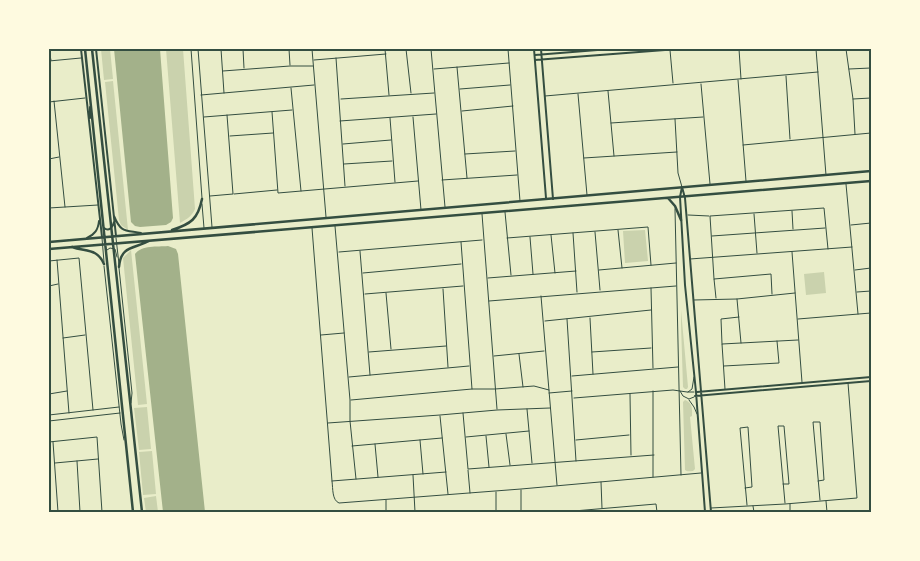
<svg xmlns="http://www.w3.org/2000/svg" width="920" height="561" font-family="'Public Sans',sans-serif">
<rect width="100%" height="100%" fill="#e9edc9"/>
<!-- green -->
<path fill="#cad2ad" d="M101 49H110L113 79 104 80Z
M166 49H183L195 209C192 216 187 219 180 223Z
M113 81 128 230 121 225 119 220 105 82Z
M645 230 648 261 625 263 623 231Z
M131 250 147 404 138 405 123 258Z
M824 272 826 293 806 295 804 274Z
M681 310 688 387 687 389H685L683 387 681 324Z
M685 400C693 403 692 409 692 416L690 417 695 469 693 471C690 471 687 472 685 470L683 402Z
M147 407 151 449 139 450 134 408Z
M152 451 156 494 143 495 139 452Z
M156 496 158 512H146L144 498Z"/>
<!-- water -->
<path fill="#a3b18a" d="M114 49H160L173 218 171 222 166 225 140 227 135 226 131 222Z
M168 246 176 249 178 254 205 512H163L135 254C142 245 157 247 168 246Z"/>
<g fill="none" stroke-linecap="round" stroke-linejoin="round">
<!-- minor -->
<path stroke="#344e41" stroke-width="1" d="M191 49 202 198
M198 49 212 227
M221 49 224 93
M243 49 244 68
M289 49 290 65
M312 49 326 217
M385 49 389 95
M406 49 411 93
M431 49 445 207
M508 49 520 201
M739 49 741 79
M816 49 826 175
M846 49 853 99 855 134
M670 50 673 83
M49 52 51 60
M336 58 345 186
M314 60 386 54
M49 61 81 58
M457 67 467 178
M434 69 509 63
M849 69 871 68
M223 71 290 66H313
M786 76 790 139
M738 80 746 181
M701 84 710 184
M291 88 301 191
M460 89 510 85
M608 91 614 156
M578 94 587 195
M201 95 314 85
M545 96 818 72
M341 99 434 93
M853 99 871 98
M54 101 65 207
M49 102 85 98
M462 111 513 106
M272 112 278 193 418 181
M204 117 292 110
M413 117 421 210
M390 118 395 182
M675 119 678 173 682 187
M340 121 436 114
M611 123 703 117
M230 136 273 133
M343 144 391 140
M743 145 871 133
M465 154 515 151
M584 158 677 152
M49 159 59 157
M344 164 392 161
M442 180 517 175
M846 184 858 314
M234 194 277 190
M210 196 233 194 227 115
M871 203V215
M202 204 204 228
M49 208 98 205
M675 209 681 475
M792 211 793 229
M505 212 511 275
M482 214 497 409
M754 214 757 253
M688 215 709 216
M851 225 871 223
M335 226 348 377 350 400V421L356 479
M312 228 332 481C333 489 332 500 339 503L521 489 701 473
M618 230 622 268
M595 232 600 290
M573 233 577 292
M551 235 555 273
M712 236 825 228
M530 237 533 274
M102 238 104 262
M116 238 119 264
M507 238 648 227 651 265
M461 242 472 389
M107 250 110 248 115 249 117 257
M360 251 370 375
M339 252 482 240
M792 252 802 382
M690 259 852 247
M57 260 69 413
M49 261 79 258 93 410
M104 266 121 424 124 440
M119 268 132 393 131 403
M599 270 676 263
M855 270 871 268
M363 273 461 264
M488 278 576 271
M714 279 710 216 824 208 828 249
M49 286 58 284
M651 288 653 368
M443 289 448 367
M857 292 871 291
M386 293 391 349
M365 294 463 286
M541 296 557 485
M716 298 714 279 771 274 772 294
M737 299 741 343
M694 300 737 299 795 293
M489 301 676 286
M590 318 593 374
M567 319 576 461
M798 319 871 313
M545 321 651 310
M321 335 344 333
M63 338 85 335
M722 344 721 319 739 317
M369 352 446 346
M592 352 651 348
M519 354 523 387
M494 356 544 351
M724 366 779 363 777 341
M572 376 678 367
M349 377 469 366
M725 389 722 344 798 340
M653 391V477
M680 391 683 396 689 399 694 397
M688 392 692 389 694 377
M549 393 572 391
M49 394 67 391
M630 394 631 455
M574 398 673 390 687 392H694
M351 400 472 389H495L534 386 549 390
M689 400 694 407 697 414
M527 409 532 463
M463 413 468 469 654 455
M49 415 119 407
M440 416 448 494
M49 421 120 413
M328 423 440 415 497 410 550 408
M506 434 510 465
M486 436 489 467
M466 437 529 431
M420 440 423 474
M576 440 629 435
M49 442 97 437 102 512
M53 442 58 512
M375 444 378 477
M352 446 442 438
M77 461 80 512
M55 463 98 459
M468 470 470 493
M413 475 415 512
M332 481 446 472
M818 481 824 480 820 422H813L820 500
M601 482 602 508
M783 484H789L784 426H778L785 503
M745 488 752 487 748 427 740 428 747 505
M521 490V512
M496 492V512
M386 500V512
M826 501 827 512
M790 504V512
M753 506 754 512
M711 508 785 504 857 498 848 383
M562 512 656 504 657 512"/>
<!-- tertiary -->
<path stroke="#344e41" stroke-width="2" d="M534 49 546 198
M541 49 553 199
M535 55 610 49
M535 60 678 49
M682 187 680 197 685 285 696 392 705 512
M682 187 685 198 711 512
M697 392 871 377
M695 396 871 381"/>
<!-- secondary -->
<path stroke="#344e41" stroke-width="2" d="M81 49 102 237
M96 49 116 236
M90 118V107
M114 216C121 233 125 230 141 233
M104 228C109 232 113 227 114 222
M87 238C95 234 98 230 99 221"/>
<!-- primary -->
<path stroke="#344e41" stroke-width="2.5" d="M85 49 133 512
M92 49 142 512
M668 198 675 206 681 220
M172 230C191 224 198 219 202 199
M49 242 871 171
M72 247C86 252 97 248 104 264
M49 249C323 227 597 204 871 181
M119 267C121 245 134 249 149 241"/>
</g>
<!-- border -->
<rect width="920" height="561" fill="none" stroke="#fefae0" stroke-width="100"/>
<rect x="50" y="50" width="820" height="461" fill="none" stroke="#344e41" stroke-width="2"/>
</svg>
